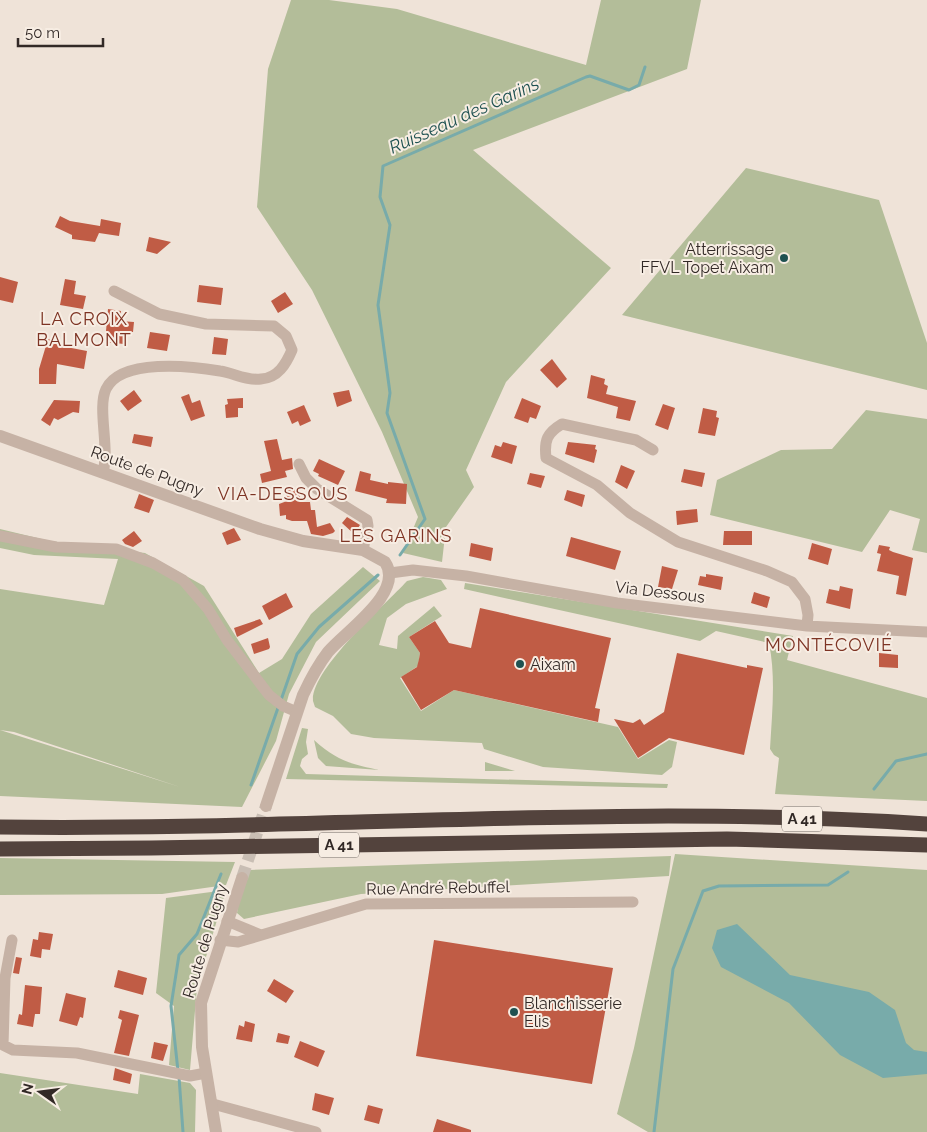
<svg xmlns="http://www.w3.org/2000/svg" width="927" height="1132" font-family="Raleway,sans-serif">
<rect width="100%" height="100%" fill="#efe3d8"/>
<!-- green -->
<path fill="#b3bd99" d="M291 0H329L397 9 586 65 601 0H701L687 69 473 150 611 268 506 382 466 470 474 487 446 527 442 562 403 553 418 517 382 432 312 290 257 207 268 69Z
M746 168 879 200 927 343V390L622 315Z
M866 410 927 419V553L912 550 920 519 890 510 862 552 710 515 717 480 781 450 832 449Z
M0 529 50 541 145 553 204 586 259 673 282 659 311 614 363 567 380 581 316 642 289 694 276 741 242 807 0 796V730L180 787 14 732 0 730V589L104 605 118 559 34 555 0 548Z
M423 577 441 580 447 589 406 604 387 618 379 645 397 649 398 636 434 606 442 616 409 637 420 653 418 666 400 678 421 711 454 690 618 727 638 759 669 740 677 742 672 767 662 775 543 767 484 749 482 743 374 738 351 734 333 716 315 707 313 701C311 669 385 605 407 581Z
M465 583 793 636 787 660 927 698V801L775 794 779 758 774 755 770 749C772 714 776 677 769 643L716 631 700 641 464 589Z
M302 728 308 729 306 742 308 754 302 759 300 766 306 774 668 784 667 788 286 779Z
M314 740C336 760 350 764 379 770L326 766 318 758Z
M485 762 515 771H485Z
M675 854 927 870V1132H648L617 1114 634 1048Z
M671 856 669 876 361 894 244 919 237 913 239 900 250 870Z
M0 858 235 862 226 885 162 894 0 895Z
M226 890 197 987 190 1070 169 1065 174 1006 156 993 166 898Z
M0 1073 138 1094 140 1074 190 1083 196 1090 195 1132H0Z"/>
<!-- water -->
<path fill="#78abaa" d="M737 924 790 975 869 992 895 1010 906 1043 914 1050 927 1052V1074L883 1078 840 1055 789 1003 721 967 712 948 717 930Z"/>
<g fill="none" stroke-linecap="round" stroke-linejoin="round">
<!-- stream -->
<path stroke="#78abaa" stroke-width="3" d="M400 555 425 519 387 413 390 393 378 305 390 225 380 197 383 166 586 77 590 76 629 90 639 85 645 67
M281 700 297 654 319 627 378 575
M251 785 279 705
M874 789 896 761 927 754
M178 1071 171 1006 179 955 197 934 221 874
M179 1077 183 1132
M654 1132 673 969 703 891 719 886 828 885 848 872"/>
</g>
<!-- building -->
<path fill="#c05c45" d="M60 216 70 221 100 226 101 219 121 223 119 236 99 233 95 242 72 239V235L55 227Z
M149 237 171 242 157 254 146 251Z
M0 277 18 282 13 303 0 300Z
M65 279 76 281 74 294 86 296 83 309 60 305Z
M199 285 223 288 221 305 197 302Z
M285 292 293 304 278 313 271 301Z
M108 309 121 311 120 321 134 322 133 332H127L124 344 105 342Z
M150 332 170 335 167 351 147 348Z
M214 337 228 339 226 355 212 354Z
M48 339 61 342V346L87 351 84 369 57 364 56 384H39V369Z
M552 359 567 379 557 388 540 370Z
M591 375 605 379 604 384 608 386 606 394 636 401 630 421 616 418 618 407 587 398Z
M134 390 142 401 128 411 120 401Z
M349 390 352 401 337 407 333 393Z
M189 394 192 403 200 400 205 416 191 421 181 397Z
M243 398V408H238V417L226 418 225 405 228 404 227 399Z
M522 398 541 406 536 419 530 417 528 423 514 418Z
M54 400 80 401 79 413 73 412 58 420 54 418 50 426 41 420Z
M663 404 675 408 668 430 655 425Z
M304 405 311 421 300 426 298 421 292 424 287 412Z
M703 408 717 411 716 417 719 418 715 436 698 433Z
M134 434 153 437 151 447 132 443Z
M277 439 282 460 292 458 293 469 285 471 287 477 262 483 260 474 271 471 264 441Z
M503 442 517 446 512 464 491 457 495 445 501 447Z
M568 442 596 445 595 449 597 450 594 463 565 454Z
M319 459 345 471 338 485 318 476 319 474 313 471Z
M621 465 635 471 627 489 615 482Z
M684 469 705 473 702 487 681 482Z
M360 471 371 474 370 480 388 484V482L407 484 406 504 386 503 387 499 355 491Z
M530 473 545 476 541 488 527 484Z
M298 488 301 502H310L311 510H315L317 527 330 523 335 531 333 533 323 536 311 534 307 521H292L286 519V515L280 516 279 504 287 501 286 489Z
M567 490 585 495 582 507 564 500Z
M139 494 154 500 149 513 134 508Z
M697 509 698 522 677 525 676 511Z
M347 517 360 525 354 534 342 523Z
M234 528 241 540 227 545 222 533Z
M134 531 142 541 133 547 125 544 122 540Z
M724 531H752V545H723Z
M571 537 621 551 615 570 566 556Z
M471 543 493 548 491 561 469 556Z
M812 543 832 549 828 565 808 559Z
M879 545 890 547 889 550 893 552 913 558 906 596 896 594 899 576 877 571 881 554 877 553Z
M662 566 678 570 672 589 658 587Z
M706 574 723 577 721 590 698 585 700 576 706 577Z
M840 586 853 589 850 609 826 603 829 589 839 591Z
M754 592 770 597 767 608 751 603Z
M286 593 293 607 269 620 262 606Z
M480 608 611 638 595 708 600 709 598 722 454 690 421 710 401 677 417 667 419 659 420 653 409 637 435 621 449 643 471 648Z
M260 619 263 624 237 637 234 628Z
M268 638 270 647 269 649 254 654 251 644Z
M677 653 747 668V665L763 668 744 755 669 738 638 758 614 719 633 723 640 719 644 725 664 712Z
M879 653 898 655V668L879 667Z
M39 932 53 934 50 950 42 949 41 958 30 956 33 939 38 940Z
M434 940 613 968 592 1084 416 1056Z
M16 957 22 958 19 974 13 973Z
M118 970 147 978 143 995 114 987Z
M274 979 294 991 286 1003 267 991Z
M25 985 42 987 40 1014H35L33 1027 17 1024 19 1014 22 1015Z
M66 993 86 998 83 1018 80 1017 77 1026 59 1021Z
M120 1010 139 1015 129 1056 114 1053 122 1020 118 1018Z
M245 1021 255 1024 252 1042 236 1039 239 1025 244 1027Z
M278 1033 290 1036 288 1044 276 1042Z
M300 1041 325 1051 318 1067 294 1057Z
M154 1042 168 1045 163 1061 151 1058Z
M115 1068 132 1074 130 1084 113 1080Z
M315 1093 334 1098 329 1115 312 1110Z
M368 1105 383 1109 379 1124 364 1120Z
M437 1119 471 1130V1132H433Z"/>
<g fill="none" stroke-linecap="round" stroke-linejoin="round">
<!-- tertiary-tunnel -->
<path stroke="#c9beb4" stroke-width="12" stroke-dasharray="12 6" stroke-linecap="butt" d="M242 878 266 806"/>
<!-- minor -->
<path stroke="#c6b2a5" stroke-width="11" d="M653 450 636 440 562 424C547 433 544 440 546 458L597 485 630 513 678 542 767 571 792 582 805 599 808 615 807 626
M299 464 306 478 317 489 367 520 368 526 363 550
M103 472C110 449 97 408 106 389 121 358 191 366 220 371 234 373 246 381 261 379 278 378 286 364 292 350L286 336 274 326 206 324 159 314 114 291
M0 536 56 547 116 549 153 563 183 580 208 609 227 640 269 695 283 706 297 712
M390 573 413 570 466 576 617 603 807 626 927 632
M227 921 261 935
M12 940 5 978 3 1045 13 1050 77 1053 190 1076 206 1073
M220 940 238 942 366 904 633 902
M213 1104 316 1132"/>
<!-- tertiary -->
<path stroke="#c6b2a5" stroke-width="12" d="M0 436 260 529 303 541 363 550 385 562C405 592 347 630 328 652 318 665 310 680 303 695L266 806
M216 1132 202 1047 201 1003 242 878"/>
<!-- motorway -->
<path stroke="#53433d" stroke-width="15" d="M0 827C309 831 619 803 927 824
M0 849 151 848 727 839 927 845"/>
</g>
<!-- markers -->
<g fill="#1e5151" stroke="#f7ede3" stroke-width="2">
<circle cx="784" cy="258" r="5"/>
<circle cx="520" cy="664" r="5"/>
<circle cx="514" cy="1012" r="5"/>
</g>
<g text-anchor="middle" dominant-baseline="central" stroke-width="4" stroke-linejoin="round" paint-order="stroke">
<!-- shield labels -->
<g fill="#f7ede3" stroke="#6d645f" stroke-width="1">
<rect x="782" y="806.5" width="40" height="25" rx="4"/>
<rect x="319" y="832.5" width="40" height="25" rx="4"/>
</g>
<g font-size="15" font-weight="bold" fill="#322926">
<text x="802" y="819">A 41</text>
<text x="339" y="845">A 41</text>
</g>
<!-- poi labels -->
<g font-size="16" fill="#322926" stroke="#f7ede3" text-anchor="start">
<text x="774" y="249" text-anchor="end">Atterrissage<tspan x="774" dy="18">FFVL Topet Aixam</tspan></text>
<text x="530" y="664">Aixam</text>
<text x="524" y="1003">Blanchisserie<tspan x="524" dy="18">Elis</tspan></text>
</g>
<!-- street labels -->
<g font-size="16" fill="#322926" stroke="#f7ede3">
<text transform="translate(147 471) rotate(20)">Route de Pugny</text>
<text transform="translate(660 592) rotate(7)">Via Dessous</text>
<text transform="translate(438 888) rotate(-1)">Rue André Rebuffel</text>
<text transform="translate(205 941) rotate(-73)">Route de Pugny</text>
</g>
<!-- water labels -->
<g font-size="18" font-style="italic" fill="#1e5151" stroke="#f7ede3">
<text transform="translate(464 115) rotate(-24)">Ruisseau des Garins</text>
</g>
<!-- neighbourhood labels -->
<g font-size="18" letter-spacing="1" fill="#7d3323" stroke="#f7ede3">
<text x="84" y="318">LA CROIX<tspan x="84" dy="21">BALMONT</tspan></text>
<text x="283" y="493">VIA-DESSOUS</text>
<text x="396" y="535">LES GARINS</text>
<text x="829" y="644">MONTÉCOVIÉ</text>
</g>
</g>
<!-- north arrow -->
<g transform="translate(40 1092) rotate(284)" stroke="#f7ede3" stroke-width="4" paint-order="stroke">
<path d="M0-4L9 19L0 12L-9 19Z" fill="#322926"/>
<text y="-8" font-size="14" font-weight="bold" text-anchor="middle" fill="#322926">N</text>
</g>
<!-- scale -->
<path d="M18 38v8h85v-8" fill="none" stroke="#322926" stroke-width="2.5"/>
<text x="25" y="38" font-size="15" fill="#322926" stroke="#f7ede3" stroke-width="4" paint-order="stroke">50 m</text>
</svg>
